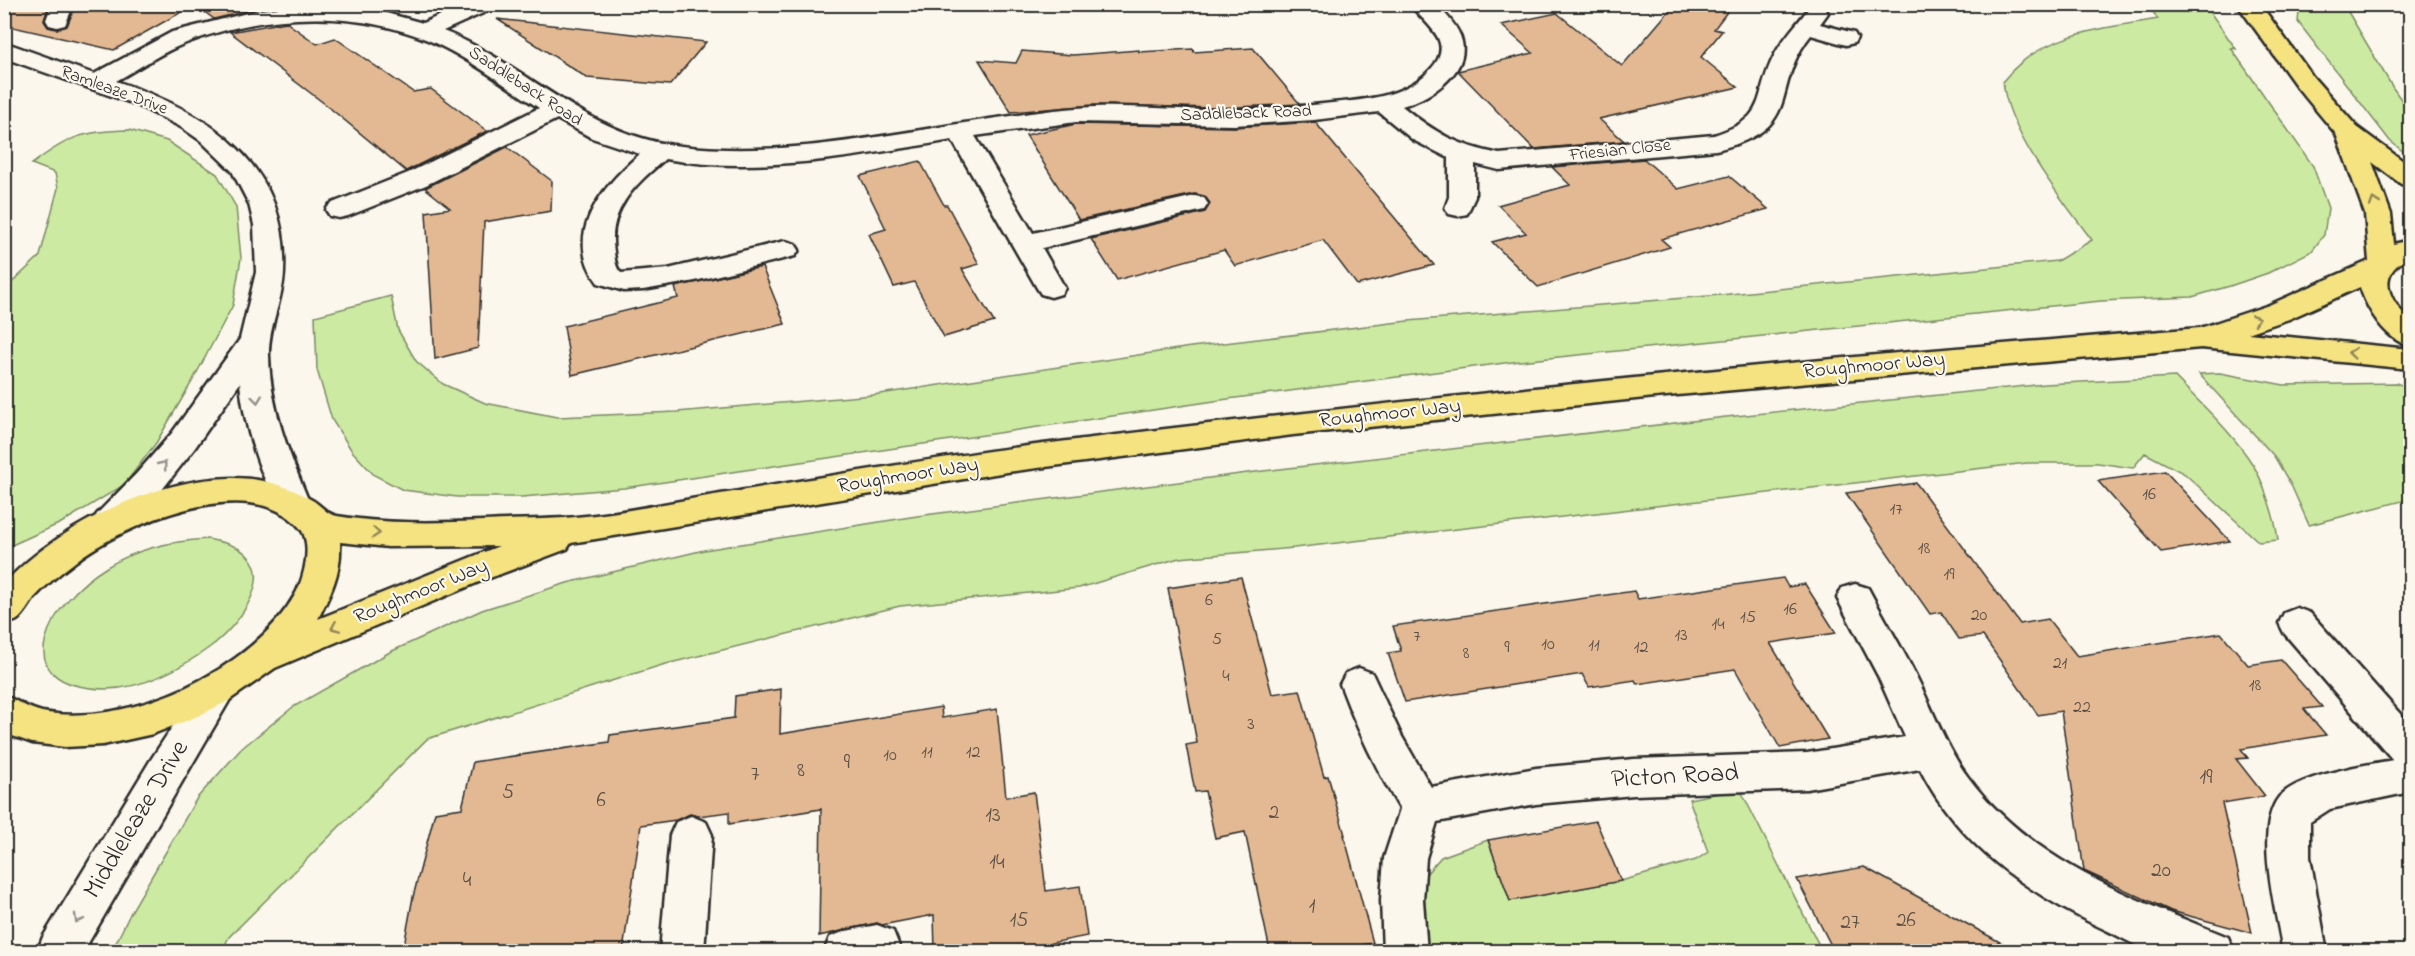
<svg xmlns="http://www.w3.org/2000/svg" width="2415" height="956" font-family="'Indie Flower',sans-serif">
<rect width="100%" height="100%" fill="#fbf7ec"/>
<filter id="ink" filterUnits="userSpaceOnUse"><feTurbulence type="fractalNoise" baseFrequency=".0167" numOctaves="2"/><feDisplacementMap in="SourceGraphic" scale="12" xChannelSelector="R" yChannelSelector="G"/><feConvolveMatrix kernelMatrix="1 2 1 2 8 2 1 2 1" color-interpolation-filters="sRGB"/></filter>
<g filter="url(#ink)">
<!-- green -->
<path fill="#cceaa2" stroke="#7c8a66" stroke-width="1.5" d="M2148 5H2205L2236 49 2231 48 2313 166 2328 208 2324 235 2312 251 2268 273 2230 286 2192 297 2101 301 1520 361 1228 399 624 488 522 497H457L403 490 374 475 352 451 332 420 317 370 315 316 391 296 398 330 416 361 443 384 485 403 557 417 677 412 873 395 1191 347 1408 321 1720 295 2057 261 2092 240C2062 200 2007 131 2003 81 2040 33 2102 29 2158 19Z
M2294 5H2344L2393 88 2410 112V157L2390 141 2298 22 2299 11Z
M129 130 167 141 217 174 236 207 241 258 233 305 193 380 156 443 124 485 61 523 5 548V289L40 256 58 188 55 173 32 164C69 136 83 131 129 130Z
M2220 373 2284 385 2396 383 2410 388V499L2309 525 2291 485 2274 456 2199 374Z
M2175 377C2201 404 2232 432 2253 465 2263 480 2276 521 2278 540L2259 542 2185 474 2145 453 2133 468 2098 463H2027L1294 548 1179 558 1079 588 900 606 662 665 427 739 229 937 222 951H112L131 912 197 798 242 748 293 707 390 652 482 610 567 583 704 550 917 516 1263 471 1726 417 2045 384Z
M207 539C221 542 237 544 248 556 274 582 232 632 210 647 182 668 142 689 106 689 0 687 50 601 107 567 138 548 171 541 207 539Z
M1740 789 1818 943 1825 951H1427L1420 881 1441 857 1488 840 1510 901 1621 881 1696 860 1708 852 1689 799Z"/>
<!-- building -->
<path fill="#e3b993" stroke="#2b2b2b" stroke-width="1.5" d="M4 4H49L44 21 48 27 56 29 67 26 76 4H196L114 50 4 25Z
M199 4H261L265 7 214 19 198 7Z
M1675 4H1733L1714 29 1722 31 1701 57 1738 87 1599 119 1624 141 1534 149 1458 71 1533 53 1501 25 1557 13 1622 66Z
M497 19 706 42 670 85 587 78Z
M286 22 317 44 335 38 413 92 431 89 487 131 406 171 325 104 230 32Z
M1253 48 1300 104 1216 108 1095 105 1011 112 979 60 1016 63 1022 51 1073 55 1139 50V52L1193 49 1194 52Z
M1315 122 1434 265 1357 285 1323 240 1235 266 1224 250 1117 280 1091 239 1205 212 1210 203 1204 196 1194 194 1079 220 1026 135 1076 124 1234 127Z
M507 147 552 181 551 211 484 222 478 348 435 359 426 212 450 208 425 188Z
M1644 159 1678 189 1729 176 1768 209 1661 239 1670 247 1538 287 1492 242 1526 233 1498 205 1570 185 1552 167Z
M920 161 944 205H947L979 264 962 269 994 322 944 337 914 282 894 287 869 234 886 229 860 176Z
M762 267 785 324 572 375 564 326 678 298 675 287Z
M2165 471 2200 509 2230 541 2161 552 2098 481Z
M1916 483 2020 624 2048 619 2077 656 2221 633 2248 665 2281 660 2322 707 2304 709 2326 735 2241 749 2248 758 2236 759 2265 796 2222 803 2252 933 2171 911 2084 871 2061 711 2038 715 1983 636 1959 639 1941 612 1930 614 1846 493Z
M1241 577 1272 694 1300 690 1324 777 1328 776 1345 835H1344L1373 943 1323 951H1270L1245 832 1215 838 1205 791 1195 792 1186 745 1197 743 1168 588Z
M1783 578 1788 587 1805 584 1836 633 1770 643 1828 739 1780 748 1735 669 1637 684 1635 680 1589 687 1582 674 1405 702 1388 653 1401 651 1393 626 1634 591 1638 599Z
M781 689 780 734 941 707 942 718 997 709 1006 797 1034 792 1046 891 1080 886 1087 936 1051 943V951H935L934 915 882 925 877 923 819 936 821 809 729 824V812L698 816 690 814 676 820 641 825 623 951H403L413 897 435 812 462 808 473 762 609 742 610 735 734 718 735 696Z
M1596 821 1621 881 1510 901 1488 840Z
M1864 867 2016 951H1834L1797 879Z"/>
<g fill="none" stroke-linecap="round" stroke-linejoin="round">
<!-- minor casing -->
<g stroke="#2b2b2b" stroke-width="5">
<path id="minor" d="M52 4H74L65 25 57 27 49 25 46 20Z
M465 4H495L492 9 443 31C527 64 586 136 681 146 785 158 889 134 990 119 1025 114 1060 108 1095 107 1130 106 1166 109 1201 110 1241 111 1283 108 1323 104 1360 100 1404 99 1431 69 1457 41 1424 24 1410 4H1435C1446 14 1459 27 1462 42 1469 74 1428 99 1402 106 1436 134 1457 145 1499 154L1714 135C1771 117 1752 97 1775 54 1784 37 1798 23 1809 8L1817 6 1825 8 1828 13 1820 24 1854 33 1857 38 1854 43 1846 45 1811 35C1767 90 1808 127 1716 150L1499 170 1475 164V197L1467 214 1458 216 1449 214 1445 208 1449 197V158L1413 140 1379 112 1314 120 1234 125 1076 122 975 136 1033 233 1195 196 1204 198 1208 204 1204 210 1042 248 1065 288 1061 294 1051 297 1041 294 1037 288 952 140C858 156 760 175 665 159 636 184 607 209 614 252 615 259 615 267 621 273L668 269 785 241 795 244 799 250 795 256 695 281 643 290 624 291 598 283C561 234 603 186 640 154L592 138 557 119 426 185 348 216 339 218 330 216 326 210 330 204 408 173 539 108C507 87 477 64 443 47 366 9 268 11 189 42 163 51 140 68 116 81 208 112 289 163 284 272 283 300 268 327 269 356 270 409 290 456 310 504L305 513 293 517 281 513C260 475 244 427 240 383L194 449 161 491 121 532 109 536 97 532 92 523 97 514 137 473 172 433 240 339 256 272 254 225 249 204 232 171 201 141 181 127 137 105 4 58V42L94 74 172 32 259 10 299 6H337L375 10 423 23Z
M1855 584 1868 588C1885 620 1904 651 1920 684 1935 716 1947 749 1968 777 2032 863 2132 898 2228 937L2234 952C2209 952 2181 955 2156 952 2140 949 2121 937 2106 930 2029 894 1959 846 1920 769L1807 789 1634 795 1536 804 1437 822 1426 858 1423 900 1427 952H1383L1381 900 1384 858 1400 809C1376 769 1356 727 1340 684L1346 673 1359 668 1372 673 1401 735 1431 787 1536 768 1634 759 1807 753 1905 737 1878 676 1837 598 1842 588Z
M2297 608 2310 613 2410 725V792L2330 809 2310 822V857L2327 952H2283C2277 913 2253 829 2279 797 2298 775 2365 765 2393 760L2284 633 2279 623 2284 613Z
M217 673 230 678 236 689 83 952H37L43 937 150 761 204 678Z
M691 816 706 822 712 835 704 952H660L670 835 676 822Z
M877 925 893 931 899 946 897 952H824L830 937 846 931Z"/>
</g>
<!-- major casing -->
<g stroke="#2b2b2b" stroke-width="5">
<path id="major" d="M2237 4H2260L2313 77 2357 127 2410 166V186L2401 184 2372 162 2391 214 2394 244 2410 240V258C2375 272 2388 300 2410 320V346C2386 340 2367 310 2360 287L2289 319 2248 333 2410 349V369L2201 348 1655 397 1293 435 1007 472 571 543 567 549 479 582 275 668 228 701 198 716 153 734 103 745 65 747 32 743 4 733V696C17 700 28 709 42 712 128 728 253 671 296 593 304 577 313 544 300 528 251 469 122 525 75 562 60 573 46 585 34 598 29 605 24 615 17 620 14 622 8 623 4 624V584C60 522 184 462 268 482 283 486 298 491 310 499 322 505 325 514 337 516 385 524 436 523 484 521 518 519 552 520 586 516 626 512 667 503 708 496 820 478 931 458 1043 444 1428 396 1814 358 2200 328L2269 305 2369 261 2365 214 2336 134 2297 87ZM340 542 388 547 499 546 318 619C331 593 342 571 340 542Z"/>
</g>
<!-- minor -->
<use href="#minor" fill="#fbf7ec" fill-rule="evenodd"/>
<!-- major -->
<use href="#major" fill="#f5e382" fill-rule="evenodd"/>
</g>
<!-- one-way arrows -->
<defs><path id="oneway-chevron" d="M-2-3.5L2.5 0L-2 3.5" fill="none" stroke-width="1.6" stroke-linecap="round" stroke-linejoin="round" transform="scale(1.5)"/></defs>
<g stroke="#908756">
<use href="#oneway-chevron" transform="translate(2374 202) rotate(-109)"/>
<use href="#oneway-chevron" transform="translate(2256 319) rotate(-19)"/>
<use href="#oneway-chevron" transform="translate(2352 353) rotate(-174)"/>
<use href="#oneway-chevron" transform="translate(376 533) rotate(5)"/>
<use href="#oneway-chevron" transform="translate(335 627) rotate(157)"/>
</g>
<g stroke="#93918c">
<use href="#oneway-chevron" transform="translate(257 399) rotate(84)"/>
<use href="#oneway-chevron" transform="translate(163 465) rotate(-51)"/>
<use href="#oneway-chevron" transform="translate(78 919) rotate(120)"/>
</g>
</g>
<g text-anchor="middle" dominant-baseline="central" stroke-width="4.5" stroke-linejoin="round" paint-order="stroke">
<!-- far-street labels -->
<g font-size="18" fill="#2b2b2b" stroke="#fbf7ec">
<text transform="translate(525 87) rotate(33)">Saddleback Road</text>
<text transform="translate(114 91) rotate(20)">Ramleaze Drive</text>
<text transform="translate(1246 114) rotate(-2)">Saddleback Road</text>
<text transform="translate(1620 151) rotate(-6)">Friesian Close</text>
</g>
<!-- number labels -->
<g font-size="18" fill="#594e45">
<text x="2149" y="495">16</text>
<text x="1896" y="510">17</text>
<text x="1924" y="549">18</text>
<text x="1949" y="575">19</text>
<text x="1209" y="601">6</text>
<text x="1790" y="610">16</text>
<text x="1979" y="616">20</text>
<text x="1748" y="618">15</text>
<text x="1718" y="625">14</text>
<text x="1681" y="636">13</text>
<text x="1417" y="637">7</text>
<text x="1217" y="640">5</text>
<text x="1548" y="645">10</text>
<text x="1594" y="646">11</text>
<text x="1507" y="648">9</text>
<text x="1641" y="648">12</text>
<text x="1466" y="654">8</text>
<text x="2060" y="664">21</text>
<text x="1226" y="677">4</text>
<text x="2255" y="686">18</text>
<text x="2082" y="708">22</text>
<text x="1251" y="725">3</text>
<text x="927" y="753">11</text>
<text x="973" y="753">12</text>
<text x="890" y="756">10</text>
</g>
<!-- street labels -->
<g font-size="21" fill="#2b2b2b" stroke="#fbf7ec">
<text transform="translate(1874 366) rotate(-5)">Roughmoor Way</text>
<text transform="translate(1390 414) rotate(-6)">Roughmoor Way</text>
<text transform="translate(908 476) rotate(-9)">Roughmoor Way</text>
<text transform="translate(421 592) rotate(-22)">Roughmoor Way</text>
</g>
<!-- near-number labels -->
<g font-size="21" fill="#594e45">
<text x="847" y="763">9</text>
<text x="801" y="771">8</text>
<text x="755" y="775">7</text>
<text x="2206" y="778">19</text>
<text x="508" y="793">5</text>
<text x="601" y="801">6</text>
<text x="1274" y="813">2</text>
<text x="993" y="816">13</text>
<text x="997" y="863">14</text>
<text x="2161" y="871">20</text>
<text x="467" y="881">4</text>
<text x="1312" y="907">1</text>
<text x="1019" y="921">15</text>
<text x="1906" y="921">26</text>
<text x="1850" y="923">27</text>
</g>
<!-- near-street labels -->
<g font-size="26" fill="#2b2b2b" stroke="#fbf7ec">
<text transform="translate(1675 777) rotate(-3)">Picton Road</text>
<text transform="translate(137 820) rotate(-59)">Middleleaze Drive</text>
</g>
</g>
<!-- margin -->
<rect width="2415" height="956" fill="none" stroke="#fbf7ec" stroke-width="24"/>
<rect x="12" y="12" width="2391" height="932" fill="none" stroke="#2b2b2b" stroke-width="2" filter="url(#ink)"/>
</svg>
